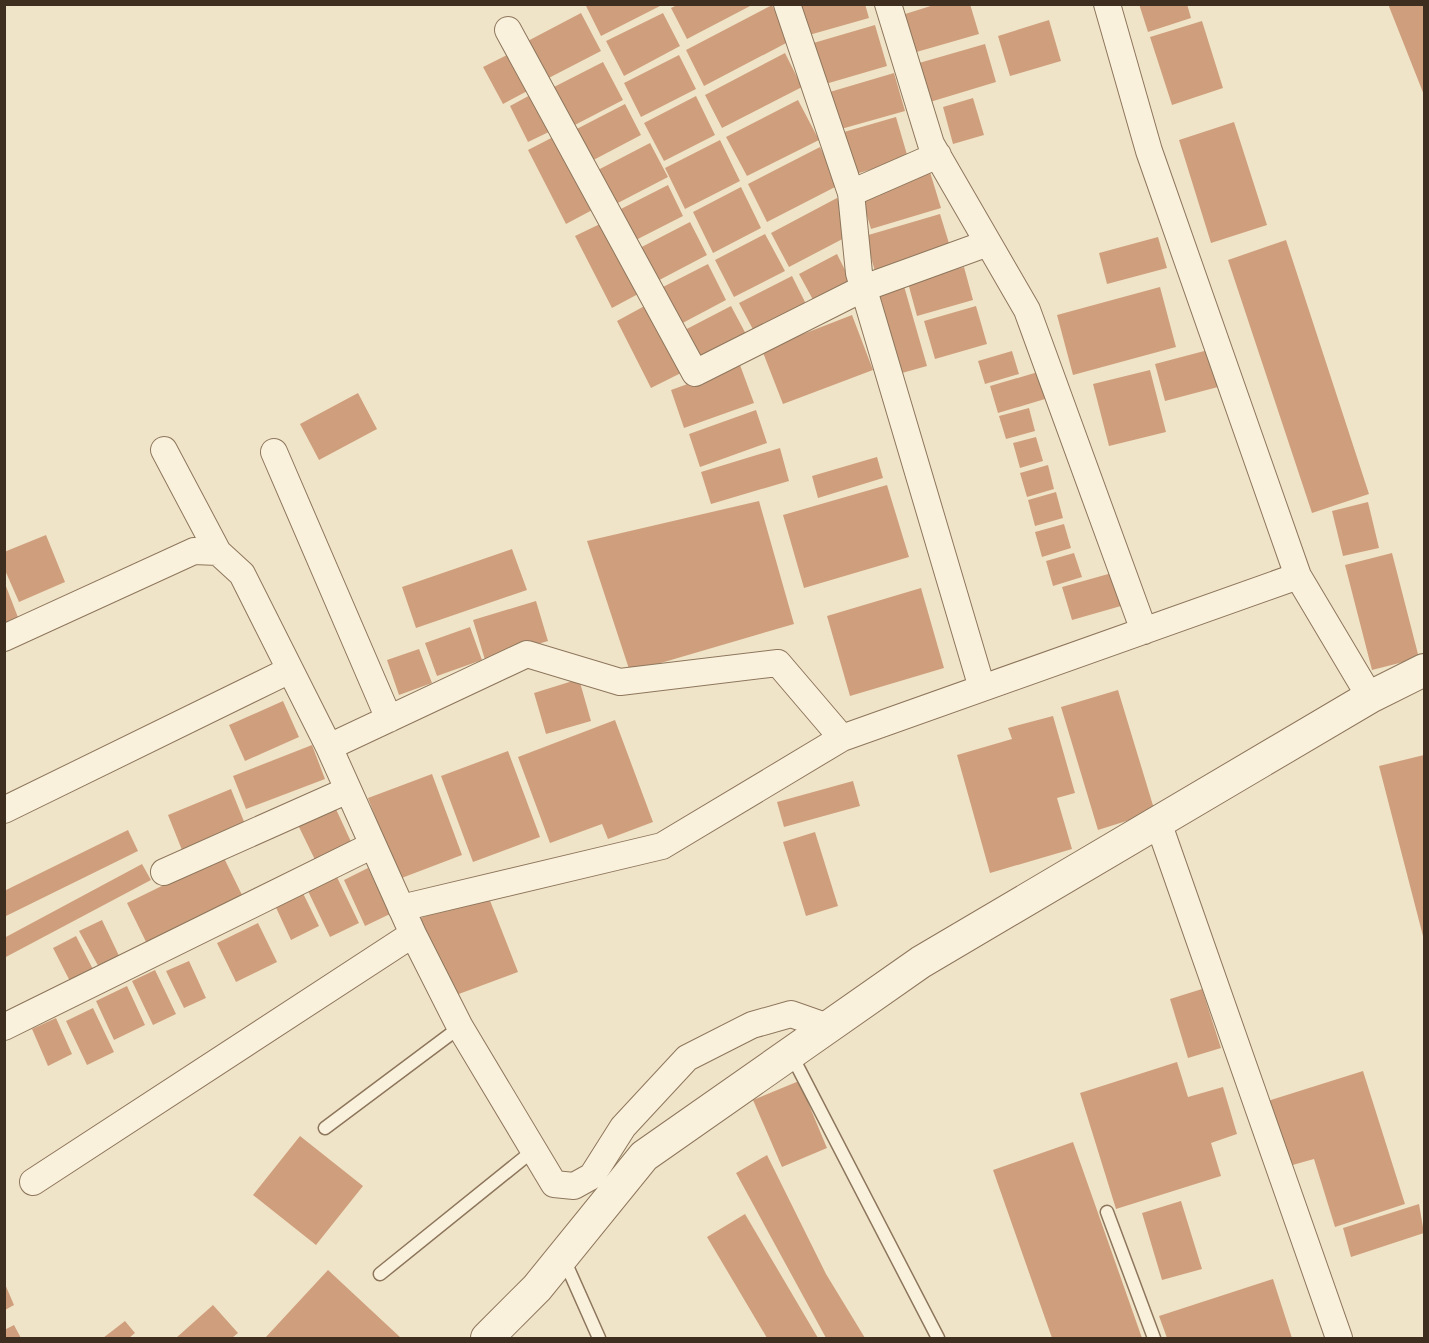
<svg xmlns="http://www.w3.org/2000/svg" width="1429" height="1343" font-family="'PT Serif',serif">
<rect width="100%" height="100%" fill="#f0e4c8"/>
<!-- building -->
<path fill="#cf9f7d" d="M585 4H659L660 6 601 36Z
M679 4H754L687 39 671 8Z
M793 4H865L869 18 802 37Z
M937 4H970L979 34 913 53 902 15Z
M1139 4H1187L1191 18 1148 32Z
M1388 4H1424V95Z
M772 5 790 41 704 86 686 50Z
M581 13 601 51 541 82 522 44Z
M663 13 680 46 624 76 606 41Z
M1049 20 1061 61 1010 76 998 36Z
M1202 21 1223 88 1172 105 1150 37Z
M875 25 887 66 822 85 810 44Z
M985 44 996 82 930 102 919 63Z
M515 51 533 88 503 104 483 67Z
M785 53 802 87 722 128 705 95Z
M679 55 696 89 641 117 624 83Z
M603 62 623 100 569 128 550 89Z
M894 73 905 111 834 131 823 94Z
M534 93 553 130 528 142 510 106Z
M696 96 715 135 664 161 644 123Z
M973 98 984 135 953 144 943 107Z
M798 100 819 140 747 176 726 137Z
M625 104 641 135 584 165 567 134Z
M896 117 908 158 856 174 844 132Z
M1234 122 1267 225 1211 243 1179 140Z
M559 134 596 208 566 224 528 150Z
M720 140 740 181 685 209 665 168Z
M650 143 668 177 612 206 594 172Z
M820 147 839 185 767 222 748 184Z
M930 172 941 208 871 229 860 193Z
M668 185 683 216 630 243 615 212Z
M741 187 761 228 713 253 693 212Z
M837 198 854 233 789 267 771 233Z
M940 214 952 253 876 275 865 236Z
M604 222 640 293 612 308 575 236Z
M690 222 707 255 648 286 632 252Z
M765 234 785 271 734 297 715 260Z
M1158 237 1167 268 1107 284 1099 253Z
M1286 240 1369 494 1312 513 1228 260Z
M837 254 855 290 818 309 799 274Z
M708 264 726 300 677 326 659 289Z
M964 267 973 300 917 316 908 283Z
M792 276 809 310 757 337 739 303Z
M904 286 927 366 902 373 879 293Z
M1160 287 1176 347 1073 375 1057 315Z
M650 303 685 371 651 388 617 321Z
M731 306 747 336 695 364 679 333Z
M976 306 987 344 935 359 924 321Z
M852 315 873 370 783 404 762 350Z
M1208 350 1218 387 1165 401 1155 364Z
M1012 351 1019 374 985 384 978 361Z
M740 365 754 403 684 428 671 390Z
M1150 370 1166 432 1109 446 1093 384Z
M1038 372 1045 399 998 413 990 386Z
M358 393 377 429 319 460 300 424Z
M1029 408 1035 431 1006 439 999 416Z
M756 410 767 443 700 467 689 434Z
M1036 437 1043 461 1020 468 1013 443Z
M780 448 789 481 711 504 701 472Z
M877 457 883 478 818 498 812 476Z
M1048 465 1054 489 1027 497 1020 473Z
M887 485 909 557 804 588 783 515Z
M1056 492 1063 518 1035 526 1028 500Z
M759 501 794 624 630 672 587 541Z
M1368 502 1379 548 1343 556 1332 511Z
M1064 524 1071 548 1042 557 1035 532Z
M46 535 65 582 19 602 4 568V552Z
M512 549 527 590 416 628 402 587Z
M1074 553 1082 577 1053 586 1046 561Z
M1392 553 1419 658 1372 670 1345 565Z
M1119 571 1128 604 1072 620 1062 587Z
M4 581 19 620 4 625Z
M921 588 944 668 850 696 827 616Z
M536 601 548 641 485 660 473 620Z
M470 627 482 660 437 676 425 643Z
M419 649 432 683 399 695 387 660Z
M579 679 591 721 546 734 534 693Z
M1118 690 1155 812 1098 830 1061 707Z
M283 701 299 737 245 761 229 725Z
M1053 716 1075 793 1057 798 1072 849 990 873 957 755 1012 739 1008 728Z
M615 720 653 822 608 839 602 824 550 843 518 757Z
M312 745 325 779 246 809 233 776Z
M508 751 540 837 473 862 441 776Z
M1424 755V940L1379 766Z
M432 774 462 855 399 879 368 798Z
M853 781 860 806 784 827 777 802Z
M231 789 245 824 182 850 168 815Z
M335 807 353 846 318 866 298 825Z
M128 830 138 851 4 917V891Z
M815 832 838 906 806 916 783 842Z
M223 856 245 901 149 948 127 903Z
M142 864 151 880 4 958V938Z
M368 868 390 914 365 926 344 880Z
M335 873 359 923 330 937 306 887Z
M299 885 319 926 291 940 272 899Z
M487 893 518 972 448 998 418 919Z
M102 920 123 964 101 971 79 931Z
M258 923 277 962 236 982 217 943Z
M76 936 98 979 75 991 53 948Z
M189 961 206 998 184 1008 166 971Z
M155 970 176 1014 153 1025 132 981Z
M127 986 145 1025 114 1040 96 1001Z
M1202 989 1221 1048 1188 1058 1170 999Z
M93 1008 114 1052 87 1065 66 1021Z
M56 1018 72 1054 48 1066 32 1029Z
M1177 1062 1188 1097 1223 1087 1237 1134 1211 1143 1221 1176 1116 1209 1080 1093Z
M1363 1071 1405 1204 1335 1227 1314 1159 1289 1166 1268 1101Z
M799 1081 827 1148 782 1167 753 1100Z
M300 1136 363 1186 316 1245 253 1195Z
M1073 1142 1142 1338H1052L993 1170Z
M767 1155 826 1274 865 1338H826L736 1173Z
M1181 1201 1202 1269 1162 1280 1142 1213Z
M1419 1204 1424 1233 1351 1257 1343 1228Z
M745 1214 818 1338H767L707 1237Z
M328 1270 401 1338H265Z
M1273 1279 1292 1338H1167L1159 1316Z
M5 1284 14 1305 5 1310Z
M213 1305 238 1333 232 1338H176Z
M125 1321 135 1333 129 1338H103Z
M14 1325 21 1338H4V1330Z"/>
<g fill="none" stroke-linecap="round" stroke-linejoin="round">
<!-- service casing -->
<g stroke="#8d765c" stroke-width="15">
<path id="service" d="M791 1054 938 1338
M325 1128 460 1027
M1107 1212 1154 1338
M563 1257 599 1338
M380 1274 535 1149"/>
</g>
<!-- minor casing -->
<g stroke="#8d765c" stroke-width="28">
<path id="minor" d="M787 4 851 193 859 273 982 688
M888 4 931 144 1027 310 1144 631
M1107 4 1149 151 1298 576
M508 30 695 373 864 288 988 243
M851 193 938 155
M164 450 218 552
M274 452 389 719
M4 638 194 551 218 552 242 574 329 747
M4 810 290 670
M1158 822 1339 1338
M164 872 348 790
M401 908 662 846 842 738
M413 934 460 1027 554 1184 574 1186 592 1176 623 1127 687 1058 752 1025 791 1014 828 1027
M4 1027 373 845
M33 1182 413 934 329 747 527 654 620 682 778 663 842 738 1298 576 1370 697"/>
</g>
<!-- tertiary casing -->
<g stroke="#8d765c" stroke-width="34">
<path id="tertiary" d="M487 1338 537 1288 644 1156 921 962 1370 697 1424 670"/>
</g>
<!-- service -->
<use href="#service" stroke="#faf1dc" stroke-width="12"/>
<!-- minor -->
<use href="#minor" stroke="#faf1dc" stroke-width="26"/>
<!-- tertiary -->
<use href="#tertiary" stroke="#faf1dc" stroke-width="32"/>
</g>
<!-- border -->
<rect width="1429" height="1343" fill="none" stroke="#3d2e20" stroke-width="12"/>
</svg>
